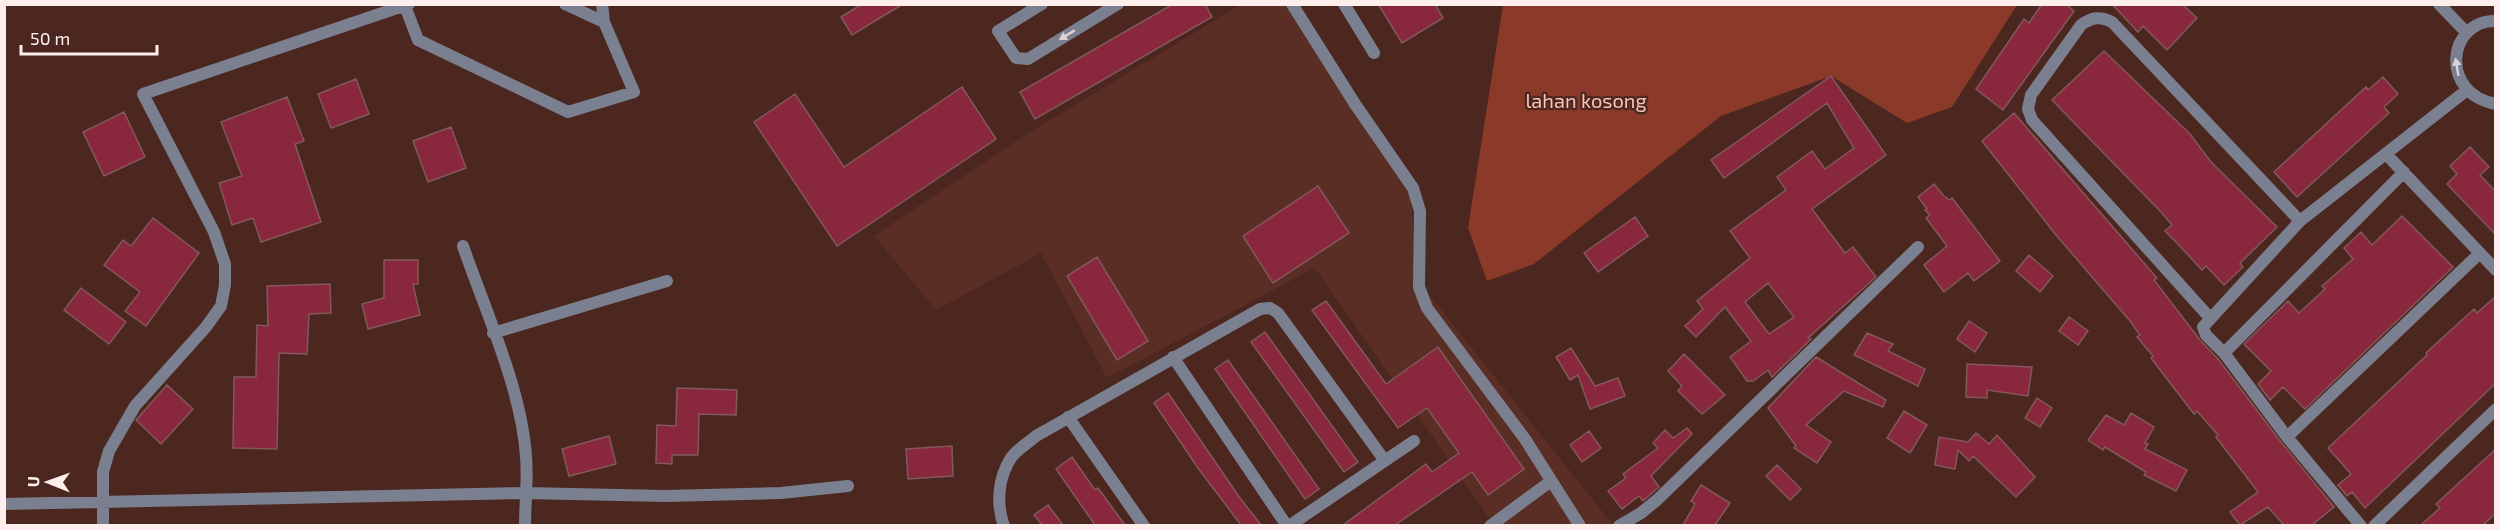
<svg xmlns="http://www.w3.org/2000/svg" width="2500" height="530" font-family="'Exo 2',sans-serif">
<rect width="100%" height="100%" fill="#4b2720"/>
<!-- built -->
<path fill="#5a2e25" d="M1240 5H1295L1411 194 1416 278 1613 525H1494L1315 268 1107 378 1041 253 936 310 874 236 1024 136Z"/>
<!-- green -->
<path fill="#8b3929" d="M1503 5H2017L1952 107 1907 123 1831 76 1721 116 1534 264 1487 281 1468 228Z"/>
<!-- building -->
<path fill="#89283c" stroke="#82585c" stroke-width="1.5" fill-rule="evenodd" d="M862 4H903L852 35 841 17Z
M1173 4H1205L1212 17 1035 119 1020 92Z
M1378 4H1435L1443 18 1402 43Z
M2042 4H2066L2074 11 2003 110 1976 89 2024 19 2029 23Z
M2112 4H2182L2197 18 2167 50 2143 26 2138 32Z
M2104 51 2190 134 2211 162 2277 227 2240 263 2243 267 2224 285 2206 266 2202 270 2176 242 2165 231 2172 225 2161 212 2052 100Z
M1831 76 1886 155 1812 209 1845 253 1853 247 1876 277 1808 338 1811 339 1772 377 1768 370 1753 381H1747L1730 357 1751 341 1725 307 1696 337 1685 326 1703 309 1697 301 1750 258 1730 231 1786 190 1777 177 1812 151 1825 169 1854 148 1827 103 1724 178 1711 160ZM1768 283 1794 317 1769 334 1745 302Z
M2383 77 2398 94 2384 107 2389 113 2297 197 2274 172 2366 87 2368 90Z
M356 79 369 114 331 128 318 94Z
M962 87 996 139 837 246 754 122 795 94 844 167Z
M287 97 304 141 295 144 321 222 261 242 253 218 232 225 219 183 242 176 221 122Z
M124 112 145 157 104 176 83 132Z
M2014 113 2157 278 2154 280 2200 340 2218 359 2281 442 2334 507 2312 525H2284L2268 507 2240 525 2230 512 2258 492 2216 437 2218 435 2197 411 2194 414 2151 358 2153 356 2137 337 2140 335 2130 321 2056 235 1982 141Z
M451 127 466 168 428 182 413 141Z
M2470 147 2489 167 2480 175 2496 192V235L2447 184 2457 174 2450 166Z
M1934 184 1944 196 1950 200 1952 198 2000 261 1974 281 1968 273 1944 292 1924 265 1947 246 1926 218 1930 215 1925 210 1927 209 1918 197Z
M1318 186 1349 233 1273 283 1243 236Z
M2402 216 2453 267 2305 409 2283 387 2270 400 2258 384 2271 371 2244 344 2288 301 2299 313 2325 289 2322 286 2353 259 2344 248 2361 232 2372 245Z
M1635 217 1648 236 1598 272 1584 253Z
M153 218 199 253 146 326 125 311 140 292 104 265 123 240 131 246Z
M2029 255 2053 276 2040 292 2016 271Z
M1097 257 1148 341 1117 360 1067 276Z
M384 260H418V284H413L420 315 368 329 362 304 384 298Z
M330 284 331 313 309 314 307 354 279 353 277 449 233 448 234 377H256L257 325 268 326 267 286Z
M81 288 126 322 109 344 64 310Z
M2496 296V383L2365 508 2352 492 2347 496 2338 485 2351 474 2328 448 2427 355 2426 353 2474 309 2477 313Z
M1326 301 1386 384 1438 347 1524 469 1488 495 1472 472 1395 525H1343L1426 464 1432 472 1459 453 1427 408 1398 428 1312 310Z
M2069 317 2088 331 2078 345 2059 331Z
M1969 321 1987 333 1975 352 1957 339Z
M1265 332 1358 462 1344 472 1251 342Z
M1867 333 1893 344 1888 351 1925 369 1918 386 1854 355Z
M1571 348 1595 386 1618 378 1625 396 1590 409 1578 375 1570 380 1556 357Z
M1684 354 1725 395 1702 414 1678 391 1682 386 1668 371Z
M1816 357 1886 400 1883 407 1844 391 1806 425 1831 442 1817 463 1794 448 1796 446 1768 408Z
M1228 360 1319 489 1305 499 1215 369Z
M1967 364 2032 367 2028 396 1987 390V398L1966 397Z
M167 385 193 409 161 444 136 420Z
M677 388 737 390 736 415 699 414 698 455H672V464L656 463 657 425 676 426Z
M1168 393 1240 498 1261 525H1241L1198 468 1154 403Z
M2037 398 2052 408 2040 427 2025 418Z
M1904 411 1927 425 1910 453 1887 438Z
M2131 413 2154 427 2145 443 2148 444 2145 449 2187 470 2176 491 2144 475 2146 472 2105 447 2103 450 2088 440 2106 415 2124 425Z
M1687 428 1692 434 1651 476 1659 487 1643 501 1639 496 1622 509 1608 491 1626 478 1623 474 1658 448 1653 443 1665 430 1673 438Z
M1589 431 1601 448 1582 462 1570 445Z
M1976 433 1989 444 1997 435 2035 477 2016 497 1973 456 1969 461 1958 450 1955 469 1935 465 1939 437 1968 442Z
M609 436 616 464 569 476 562 449Z
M952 446 953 476 908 479 906 449Z
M2496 449V513L2483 525H2421L2440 508 2436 504Z
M1072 457 1095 490 1098 488 1125 525H1095L1056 469Z
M1777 465 1801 489 1790 500 1766 476Z
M1701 485 1730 503 1715 525H1683L1695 504 1691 501Z
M1048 505 1063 525H1042L1034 515Z"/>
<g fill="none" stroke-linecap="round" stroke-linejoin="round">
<!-- street -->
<path stroke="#7b8090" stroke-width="12" d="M565 4 604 22
M1042 4 998 31 1016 58 1028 59 1118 4
M1292 4 1355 104 1413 188 1420 211 1419 287 1427 308 1525 439 1580 526
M1344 4 1374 53
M2439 4 2467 33
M405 6 418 40 568 112 634 92 604 22 602 4
M2496 21C2447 20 2439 94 2496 104
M2386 154 2496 270
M463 246C485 310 522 390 526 457 528 479 525 503 525 526
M2210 318 2032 120 2028 109 2031 95 2081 25C2092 17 2100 16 2112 22L2300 221
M493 333 667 281
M2224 353 2404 172
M1173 357 1287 526
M1068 417 1144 526
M2287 437 2480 253
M4 504 525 493 666 496 781 493 848 486
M103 526V472L109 451 135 406 206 327 221 306 225 285V264L214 232 143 94 409 4
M1004 526C996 504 998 478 1011 458 1016 450 1028 443 1036 436L1260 309 1270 308 1278 313 1385 461
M1289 526 1414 441
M1490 526 1551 481
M1619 526 1641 513 1657 500 1918 247
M2361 526 2287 437 2224 353 2206 335 2203 327 2300 221 2467 90
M2374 526 2496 409"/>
</g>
<!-- one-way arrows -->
<defs><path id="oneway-solid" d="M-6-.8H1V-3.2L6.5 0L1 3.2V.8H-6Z" transform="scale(1.5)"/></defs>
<g fill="#ddd3d5">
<use href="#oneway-solid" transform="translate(1067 35) rotate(149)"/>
<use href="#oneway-solid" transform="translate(2457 67) rotate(-99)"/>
</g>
<g text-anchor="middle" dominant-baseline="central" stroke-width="4.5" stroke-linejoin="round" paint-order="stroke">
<!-- park labels -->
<g font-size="20" fill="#f9c3b7" stroke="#4b2720">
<text x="1586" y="100">lahan kosong</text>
</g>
</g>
<!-- border -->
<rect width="2500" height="530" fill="none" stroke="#feefec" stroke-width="12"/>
<!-- north arrow -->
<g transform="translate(48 482) rotate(271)" stroke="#4b2720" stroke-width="4.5" paint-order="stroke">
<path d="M0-4.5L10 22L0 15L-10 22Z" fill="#feefec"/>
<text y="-9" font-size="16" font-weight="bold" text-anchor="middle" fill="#feefec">U</text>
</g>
<!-- scale -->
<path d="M21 45v9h136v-9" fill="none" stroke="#feefec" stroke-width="3"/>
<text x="30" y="45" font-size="18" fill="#feefec" stroke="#4b2720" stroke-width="4.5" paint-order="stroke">50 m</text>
</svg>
